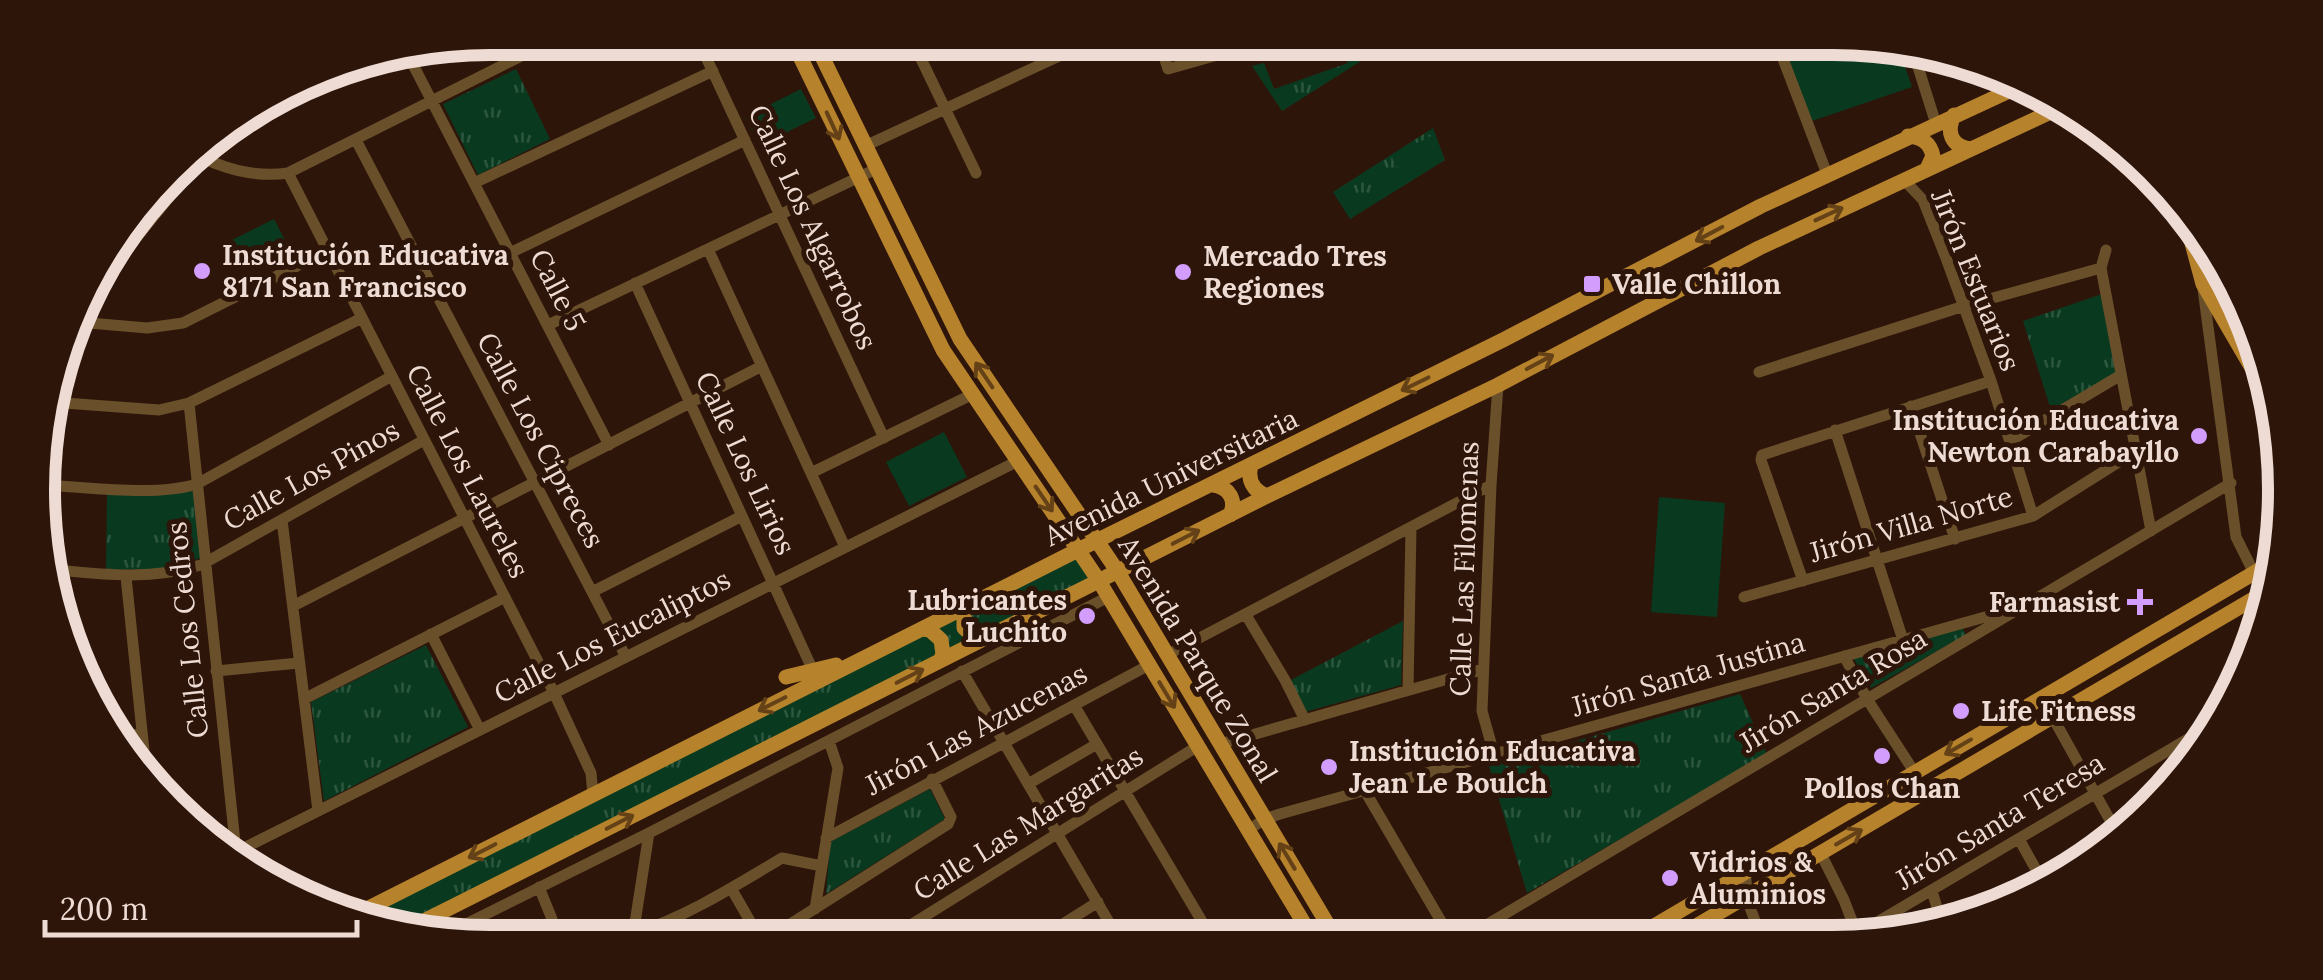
<svg xmlns="http://www.w3.org/2000/svg" width="2323" height="980" font-family="Lora,serif">
<defs>
<pattern id="grass-tufts" width="24" height="20" patternUnits="userSpaceOnUse" patternTransform="scale(2.5)"><rect width="24" height="20" fill="#093a1f"/><path d="M3 7l-1-3M5 7V3M7 7l1-3M15 17l-1-3M17 17v-4M19 17l1-3" fill="none" stroke="#2d563f"/></pattern>
</defs>
<rect width="100%" height="100%" fill="#2e150a"/>
<!-- grass -->
<path fill="url(#grass-tufts)" d="M1340 38H1345L1372 54 1282 111 1252 66 1264 63 1274 89 1348 63Z
M516 69 550 139 478 175 443 104Z
M1433 128 1445 160 1350 219 1333 192Z
M2102 294 2116 373 2051 410 2023 321Z
M194 490 201 558 163 569 106 570 107 493Z
M1076 556 1090 579 399 928 355 920Z
M1403 621 1401 685 1305 712 1289 681Z
M1962 627 1966 635 1871 688 1854 659Z
M426 645 468 727 324 801 311 702Z
M1740 694 1767 754 1527 893 1489 766Z
M930 789 945 819 826 894 830 842Z"/>
<!-- pitch -->
<path fill="#093a1f" d="M1780 38H1833L1899 48 1912 87 1809 122Z
M801 89 816 118 760 145 745 117Z
M1430 136 1443 158 1405 180 1392 158Z
M274 219 287 244 245 266 232 240Z
M2096 304 2108 354 2079 361 2067 311Z
M944 432 967 477 909 506 886 462Z
M115 497 171 502 168 535 112 530Z
M1659 497 1725 503 1717 617 1651 612Z"/>
<g fill="none" stroke-linecap="round" stroke-linejoin="round">
<!-- minor -->
<path stroke="#69502b" stroke-width="11" d="M697 38 884 438
M911 38 976 173
M1158 38 1168 69 1267 41 1270 38
M1775 38 1827 174
M406 51 609 445
M1913 51 1936 124
M1991 69 2003 94
M356 140 626 657
M865 146 1098 38
M190 152C222 168 252 178 288 173L557 38
M288 173 554 693 591 773 593 795
M1904 180 1923 200 1946 258 1991 381 2033 516
M474 183 713 71
M708 249 845 547
M2106 250 2101 268 2151 531
M510 253 745 140
M635 283 810 664
M2203 289 2236 537 2254 573
M86 300 222 132
M78 322 147 328 183 323 327 251
M548 325 876 169
M1759 372 1964 306 2101 268
M51 402 159 410 189 403 362 318
M189 403 236 852
M1911 406 1955 539
M1835 430 1903 640
M2010 441 2121 375
M42 453 45 419
M811 473 973 394
M43 485C88 487 155 497 197 484L392 376
M282 520 318 811
M46 569C99 574 149 581 201 565L424 440
M126 577 146 770
M1803 581 1761 460 1762 455 1991 381
M592 592 742 516
M1744 597 2033 516 2136 451
M293 606 762 366
M1246 615 1285 680 1305 720
M431 634 480 730
M1167 655 1491 485
M1844 656 1867 699 1915 773
M216 671 299 663
M962 671 1120 941
M1408 690 1411 528
M2042 698 2120 838
M304 699 505 597
M1074 705 1213 940
M118 739 142 733
M1220 744 1483 669
M1494 754 1482 711 1491 485 1498 385
M1028 784 1097 744
M1365 791 1452 940
M1248 830 1265 819 1280 814 2010 610
M826 838 1149 665
M2019 839 2039 875 2044 889
M1821 854 1844 900 1859 939
M228 856 1018 461
M1745 873 1749 905 1762 939
M539 887 552 919 553 942
M731 888 762 942 948 824 951 817 932 779
M1932 891 1942 924
M815 909 838 768 829 741
M656 926 666 942
M633 934C686 917 735 886 782 858L822 866
M1857 934 2220 720
M444 935 649 833 1108 597
M1461 940 2231 483
M885 941 1198 746
M1036 941 1098 902
M632 942 649 833"/>
<!-- major -->
<path stroke="#b6822b" stroke-width="15" d="M791 38 943 350 1099 581 1314 940
M813 38 960 339 1118 572 1337 940
M1954 115C1946 132 1951 146 1970 149
M1908 136C1921 137 1930 142 1933 156L1927 169
M2186 221 2203 284 2266 392
M2214 258 2243 307
M1251 465C1247 480 1253 491 1267 496
M1213 485C1229 487 1237 500 1230 515
M968 606 964 613V628L976 638 984 639
M922 629 930 630 941 640 943 654 940 661
M786 677 836 665
M326 909 333 901
M347 919 1078 550 1503 340 1761 206 2020 86
M408 929 1267 496 1498 385 1759 248 2059 108
M1632 939 2271 563
M1674 939 2267 591"/>
</g>
<!-- one-way arrows -->
<defs><path id="oneway-shaft" d="M-6 0H5M1.5-3L5.5 0L1.5 3" fill="none" stroke-width="1.6" stroke-linecap="round" stroke-linejoin="round" transform="scale(2.5)"/></defs>
<g stroke="#644117">
<use href="#oneway-shaft" transform="translate(833 126) rotate(65)"/>
<use href="#oneway-shaft" transform="translate(1829 214) rotate(-25)"/>
<use href="#oneway-shaft" transform="translate(1709 234) rotate(152)"/>
<use href="#oneway-shaft" transform="translate(1540 362) rotate(-28)"/>
<use href="#oneway-shaft" transform="translate(984 375) rotate(-124)"/>
<use href="#oneway-shaft" transform="translate(1415 384) rotate(154)"/>
<use href="#oneway-shaft" transform="translate(1044 499) rotate(56)"/>
<use href="#oneway-shaft" transform="translate(1186 537) rotate(-27)"/>
<use href="#oneway-shaft" transform="translate(910 676) rotate(-27)"/>
<use href="#oneway-shaft" transform="translate(1167 695) rotate(59)"/>
<use href="#oneway-shaft" transform="translate(772 704) rotate(153)"/>
<use href="#oneway-shaft" transform="translate(1958 747) rotate(150)"/>
<use href="#oneway-shaft" transform="translate(620 822) rotate(-27)"/>
<use href="#oneway-shaft" transform="translate(1849 837) rotate(-30)"/>
<use href="#oneway-shaft" transform="translate(482 851) rotate(153)"/>
<use href="#oneway-shaft" transform="translate(1287 856) rotate(-121)"/>
</g>
<!-- markers -->
<g fill="#d29dfd" stroke="#2e150a" stroke-width="4">
<circle cx="202" cy="271" r="10"/>
<circle cx="1183" cy="272" r="10"/>
<rect x="1582" y="274" width="20" height="20" rx="5"/>
<circle cx="2199" cy="436" r="10"/>
<path d="M2135 587h10v10h10v10h-10v10h-10v-10h-10v-10h10z"/>
<circle cx="1087" cy="616" r="10"/>
<circle cx="1961" cy="711" r="10"/>
<circle cx="1882" cy="756" r="10"/>
<circle cx="1329" cy="767" r="10"/>
<circle cx="1670" cy="878" r="10"/>
</g>
<g text-anchor="middle" dominant-baseline="central" stroke-width="10" stroke-linejoin="round" paint-order="stroke">
<!-- street labels -->
<g font-size="28" fill="#eedcd4" stroke="#2e150a">
<text transform="translate(813 227) rotate(65)">Calle Los Algarrobos</text>
<text transform="translate(1976 280) rotate(68)">Jirón Estuarios</text>
<text transform="translate(558 290) rotate(63)">Calle 5</text>
<text transform="translate(541 440) rotate(62)">Calle Los Cipreces</text>
<text transform="translate(746 463) rotate(65)">Calle Los Lirios</text>
<text transform="translate(468 471) rotate(63)">Calle Los Laureles</text>
<text transform="translate(311 475) rotate(-29)">Calle Los Pinos</text>
<text transform="translate(1171 477) rotate(-26)">Avenida Universitaria</text>
<text transform="translate(1911 524) rotate(-16)">Jirón Villa Norte</text>
<text transform="translate(1464 569) rotate(-88)">Calle Las Filomenas</text>
<text transform="translate(187 630) rotate(-96)">Calle Los Cedros</text>
<text transform="translate(612 636) rotate(-27)">Calle Los Eucaliptos</text>
<text transform="translate(1198 659) rotate(59)">Avenida Parque Zonal</text>
<text transform="translate(1688 674) rotate(-16)">Jirón Santa Justina</text>
<text transform="translate(1833 690) rotate(-31)">Jirón Santa Rosa</text>
<text transform="translate(976 729) rotate(-28)">Jirón Las Azucenas</text>
<text transform="translate(2000 821) rotate(-31)">Jirón Santa Teresa</text>
<text transform="translate(1028 823) rotate(-32)">Calle Las Margaritas</text>
</g>
<!-- poi labels -->
<g font-size="28" font-weight="bold" fill="#eedcd4" stroke="#2e150a" text-anchor="start">
<text x="222" y="255">Institución Educativa<tspan x="222" dy="32">8171 San Francisco</tspan></text>
<text x="1203" y="256">Mercado Tres<tspan x="1203" dy="32">Regiones</tspan></text>
<text x="1612" y="284">Valle Chillon</text>
<text x="2179" y="420" text-anchor="end">Institución Educativa<tspan x="2179" dy="32">Newton Carabayllo</tspan></text>
<text x="1067" y="600" text-anchor="end">Lubricantes<tspan x="1067" dy="32">Luchito</tspan></text>
<text x="2120" y="602" text-anchor="end">Farmasist</text>
<text x="1981" y="711">Life Fitness</text>
<text x="1349" y="751">Institución Educativa<tspan x="1349" dy="32">Jean Le Boulch</tspan></text>
<text x="1882" y="788" text-anchor="middle">Pollos Chan</text>
<text x="1690" y="862">Vidrios &amp;<tspan x="1690" dy="32">Aluminios</tspan></text>
</g>
</g>
<!-- crop -->
<path d="M0 0H2323V980H0ZM490 55H1833A435 435 0 0 1 2268 490V490A435 435 0 0 1 1833 925H490A435 435 0 0 1 55 490V490A435 435 0 0 1 490 55Z" fill="#2e150a" fill-rule="evenodd"/>
<path fill="none" stroke="#eedcd4" stroke-width="12" d="M490 55H1833A435 435 0 0 1 2268 490V490A435 435 0 0 1 1833 925H490A435 435 0 0 1 55 490V490A435 435 0 0 1 490 55Z"/>
<!-- scale -->
<path d="M45 920v15h312v-15" fill="none" stroke="#eedcd4" stroke-width="5"/>
<text x="60" y="920" font-size="30" fill="#eedcd4" stroke="#2e150a" stroke-width="8" paint-order="stroke">200 m</text>
</svg>
